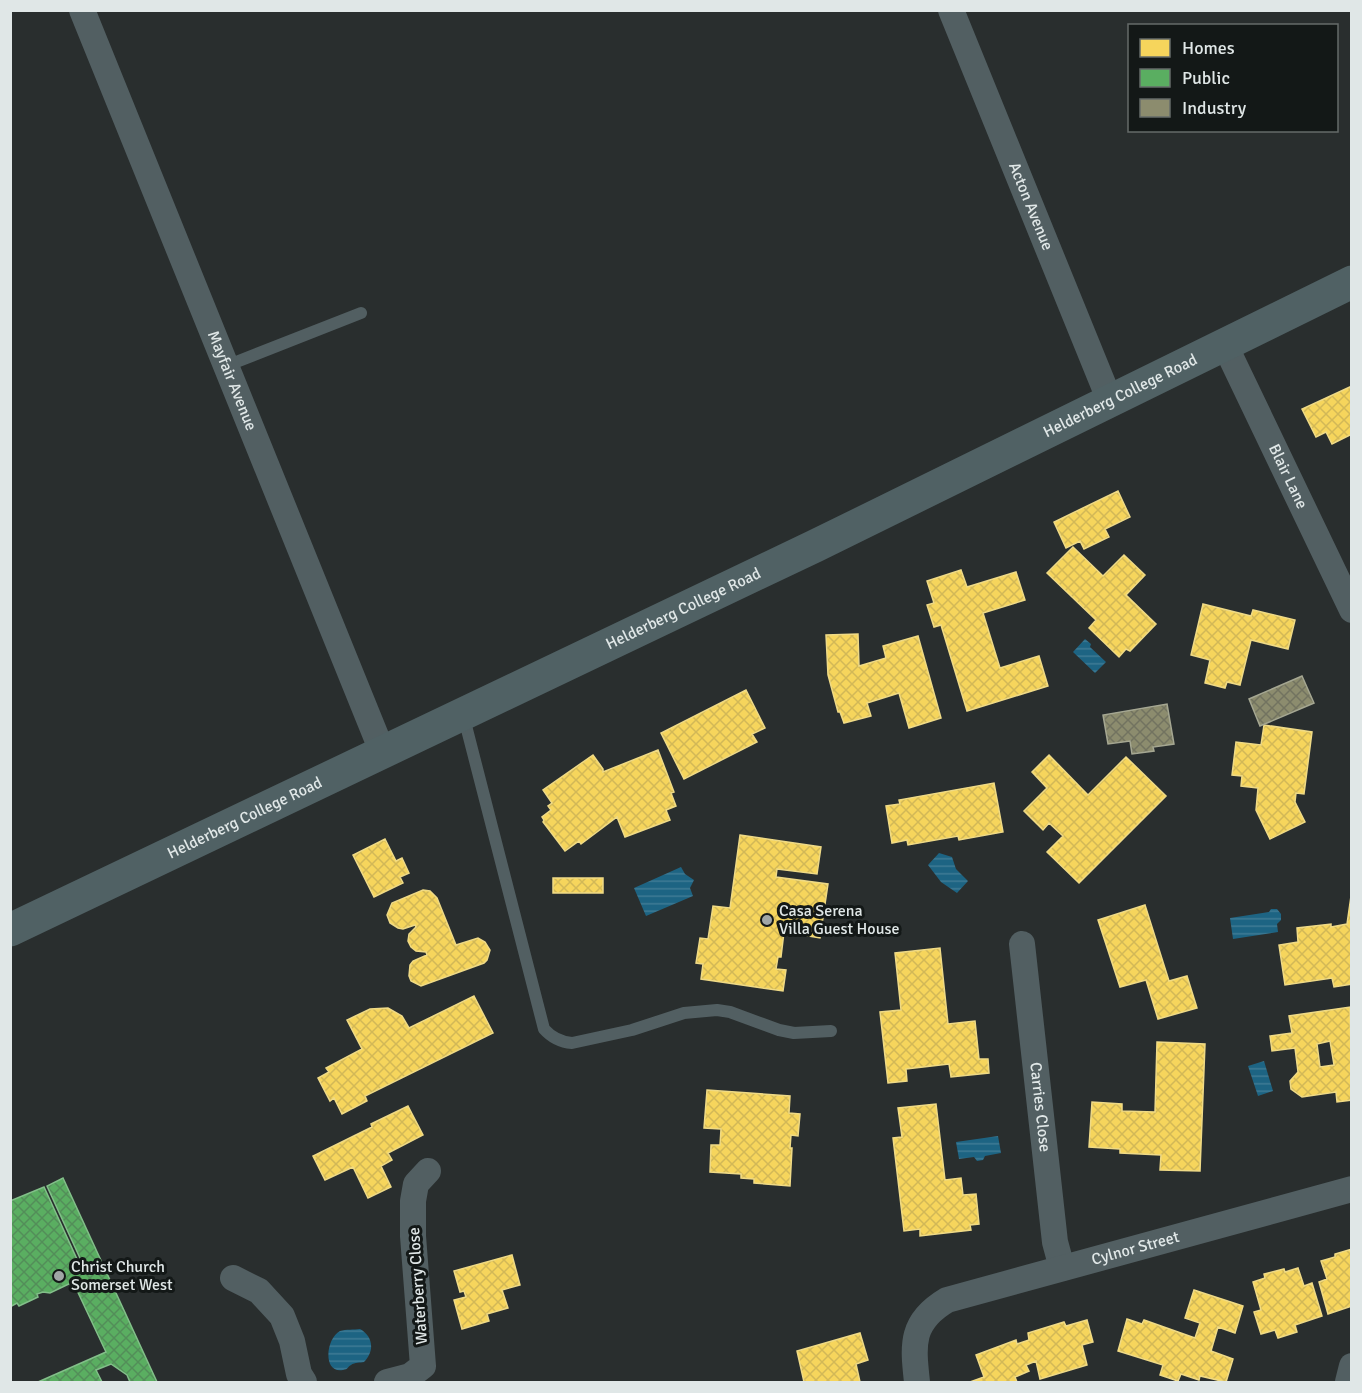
<svg xmlns="http://www.w3.org/2000/svg" width="1362" height="1393" font-family="Signika,sans-serif">
<defs>
<pattern id="water-rules" width="6" height="5" patternUnits="userSpaceOnUse" patternTransform="scale(1.5)"><rect width="6" height="5" fill="#1d6483"/><path d="M0 2.5h6" fill="none" stroke="#3e7a95"/></pattern>
<pattern id="homes-cross-hatch" width="8" height="8" patternUnits="userSpaceOnUse" patternTransform="scale(1.5)"><rect width="8" height="8" fill="#f6d55c"/><path d="M0 0l8 8M0 8l8-8" fill="none" stroke="#d2b857"/></pattern>
<pattern id="public-cross-hatch" width="8" height="8" patternUnits="userSpaceOnUse" patternTransform="scale(1.5)"><rect width="8" height="8" fill="#5aae61"/><path d="M0 0l8 8M0 8l8-8" fill="none" stroke="#538e59"/></pattern>
<pattern id="industry-cross-hatch" width="8" height="8" patternUnits="userSpaceOnUse" patternTransform="scale(1.5)"><rect width="8" height="8" fill="#8c8c6e"/><path d="M0 0l8 8M0 8l8-8" fill="none" stroke="#727360"/></pattern>
</defs>
<rect width="100%" height="100%" fill="#292e2e"/>
<!-- water -->
<path fill="url(#water-rules)" d="M1085 639 1091 644 1090 647 1106 662 1095 673 1073 652Z
M939 853 952 857 956 869 968 881 957 893 941 882 928 865Z
M681 867 685 874 694 880 690 888 693 896 646 916 634 888Z
M1271 909H1277L1281 914V920L1277 924 1278 932 1233 939 1230 918 1269 912Z
M1264 1061 1273 1091 1258 1096 1248 1066Z
M998 1136 1001 1153 985 1156 983 1160 977 1161 974 1157 959 1159 956 1142Z
M360 1329C373 1336 375 1351 364 1362 360 1363 355 1362 351 1365 346 1368 349 1369 343 1370 322 1374 326 1338 340 1331 346 1329 354 1330 360 1329Z"/>
<!-- homes -->
<path fill="url(#homes-cross-hatch)" stroke="#efda86" stroke-width="1.5" fill-rule="evenodd" d="M1352 386V434L1332 444 1326 432 1316 437 1302 409Z
M1118 491 1130 517 1105 529 1109 537 1084 549 1080 541 1066 548 1054 522Z
M1073 547 1103 576 1124 555 1145 575 1126 595 1156 624 1130 651 1126 649 1119 657 1089 628 1096 620 1047 573Z
M961 570 967 587 1016 572 1025 600 983 613 1000 668 1039 656 1048 686 967 711 941 625 934 627 927 605 934 603 927 581Z
M1203 604 1251 616 1253 610 1295 620 1288 649 1251 640 1240 685 1227 682 1225 688 1205 683 1210 660 1191 655Z
M858 634 859 666 886 658 883 646 918 636 941 718 909 728 899 693 867 703 871 716 844 723 840 712H838L828 675 826 635Z
M746 690 765 728 752 734 757 742 684 779 661 733Z
M1264 725 1312 732 1304 794 1296 793 1295 802 1305 822 1270 839 1256 810 1258 788 1241 786 1242 776 1232 775 1236 742 1261 745Z
M658 750 674 792 671 793 676 806 666 810 670 820 625 837 617 817 581 844 579 841 565 851 543 822 544 820 542 817 551 810 548 806 552 803 543 790 593 755 603 769V772Z
M1049 755 1088 795 1126 757 1166 796 1079 883 1047 852 1063 836 1049 823 1043 830 1024 811 1047 788 1032 772Z
M994 783 1003 832 959 840 958 836 908 845 907 840 892 843 886 806 900 804 899 800Z
M740 835 821 847 817 874 777 869 776 877 828 884 820 938 784 932 781 957H778L776 969 786 970 783 991 701 979 703 964 696 963 700 938 708 939 713 906 730 908Z
M385 839 396 861 402 858 409 873 400 877 403 883 374 897 353 855Z
M553 878H603V893H553Z
M1352 889V984L1334 987 1332 978 1285 985 1279 945 1298 942 1297 928 1331 924V927L1347 924Z
M423 890 430 891 437 898 456 945 478 938 485 942 490 950 487 960 484 963 421 986 411 981 409 976 410 965 413 961 427 955 426 952 416 951 411 947 408 941 409 934 416 927 415 925 403 929 398 928 390 923 387 915 392 903Z
M1145 905 1169 981 1187 976 1197 1008 1158 1019 1146 980 1120 987 1098 920Z
M940 948 948 1024 975 1021 979 1059H988L989 1073 951 1077 949 1064 906 1069 907 1081 888 1083 880 1012 901 1010 895 953Z
M474 996 493 1033 365 1096 367 1101 342 1114 334 1098 330 1101 318 1078 329 1072 326 1068 362 1049 347 1020 370 1009 388 1008 402 1016 409 1028Z
M1350 1007 1352 1100 1337 1102 1336 1092 1302 1097 1291 1089 1290 1081 1298 1072 1295 1048 1272 1051 1270 1036 1292 1033 1289 1016ZM1330 1041 1334 1065 1320 1067 1317 1044Z
M1157 1042 1205 1044 1200 1171 1160 1170 1161 1155 1120 1153V1149L1089 1147 1092 1102 1122 1104V1111L1155 1112Z
M707 1090 790 1096 789 1113 800 1114 798 1136 791 1135 790 1148H792L790 1186 754 1183V1179L741 1178V1174L710 1172 711 1145H720L721 1129 704 1128Z
M936 1104 945 1180 961 1178 963 1195 976 1194 979 1224 970 1225 971 1230 920 1236V1229L904 1231 893 1138 902 1137 898 1108Z
M408 1106 423 1135 388 1153 392 1160 381 1166 391 1187 368 1198 353 1167 325 1180 313 1156 372 1127 371 1124Z
M1352 1249V1306L1328 1314 1319 1282 1327 1279 1321 1261 1335 1257V1254Z
M512 1255 520 1285 502 1290 508 1308 487 1314 489 1321 462 1329 454 1300 466 1297 464 1291 460 1292 454 1271Z
M1298 1268 1304 1286 1312 1283 1322 1316 1295 1325 1297 1332 1278 1338 1275 1330 1261 1334 1254 1312 1261 1310 1253 1282 1265 1278 1264 1274 1284 1269 1285 1272Z
M1194 1290 1243 1306 1235 1333 1218 1327 1211 1351 1233 1359 1226 1382 1200 1376 1199 1380 1181 1374 1178 1381 1160 1375 1163 1365 1118 1351 1127 1319 1142 1324 1144 1320 1195 1338 1200 1323 1185 1318Z
M1087 1320 1093 1342 1082 1345 1087 1365 1040 1379 1036 1361 1026 1365 1029 1371 1015 1377 1017 1382H970L984 1377 976 1355 1016 1340 1017 1344 1029 1340 1028 1333 1064 1322 1066 1326Z
M860 1333 868 1360 856 1364 860 1382H804L797 1351Z"/>
<!-- public -->
<path fill="url(#public-cross-hatch)" stroke="#82bf89" stroke-width="1.5" d="M63 1178 157 1382H130L127 1375 111 1364 96 1370 102 1382H38L106 1352 73 1282 50 1293 43 1292 37 1294 38 1297 19 1306 17 1303 10 1307V1201L44 1187 82 1270 85 1269 47 1186Z"/>
<!-- industry -->
<path fill="url(#industry-cross-hatch)" stroke="#a5a792" stroke-width="1.5" d="M1302 676 1314 703 1260 726 1249 699Z
M1167 704 1174 744 1153 747 1154 751 1132 754 1130 741 1108 744 1103 715Z"/>
<g fill="none" stroke-linecap="round" stroke-linejoin="round">
<!-- lane -->
<path stroke="#525f62" stroke-width="12" d="M226 366 361 313
M463 714 544 1029C552 1038 560 1042 572 1043L632 1030 684 1013 717 1010 730 1012 779 1030 794 1033 831 1031"/>
<!-- street -->
<g stroke="#525f62" stroke-width="26">
<path id="s1" d="M82 10 382 751"/>
<path id="s2" d="M951 10 1110 401"/>
<path id="s3" d="M1224 343 1352 610"/>
<path id="s4" d="M1022 944 1055 1242 1062 1268"/>
<path d="M233 1278 259 1291 282 1316 292 1341 299 1374 304 1382"/>
<path d="M387 1382 410 1376 423 1366 413 1236V1201L416 1184 428 1171"/>
<path id="s5" d="M917 1382C913 1345 910 1322 947 1300L1352 1189"/>
<path d="M1348 1382 1352 1366"/>
</g>
<!-- secondary -->
<path stroke="#506164" stroke-width="33" id="s6" d="M10 930 815 546 1352 282"/>
</g>
<!-- markers -->
<g fill="#a0a6a6" stroke="#131817" stroke-width="2">
<circle cx="767" cy="920" r="6"/>
<circle cx="59" cy="1276" r="6"/>
</g>
<g text-anchor="middle" dominant-baseline="central" stroke-width="6" stroke-linejoin="round" paint-order="stroke">
<!-- street labels -->
<g font-size="16" fill="#e0e7e7" stroke="#131817">
<text stroke="none"><textPath href="#s2" startOffset="212">Acton Avenue</textPath></text>
<text stroke="none"><textPath href="#s1" startOffset="400">Mayfair Avenue</textPath></text>
<text stroke="none"><textPath href="#s6" startOffset="1232">Helderberg College Road</textPath></text>
<text stroke="none"><textPath href="#s3" startOffset="148">Blair Lane</textPath></text>
<text stroke="none"><textPath href="#s6" startOffset="746">Helderberg College Road</textPath></text>
<text stroke="none"><textPath href="#s6" startOffset="260">Helderberg College Road</textPath></text>
<text stroke="none"><textPath href="#s4" startOffset="164">Carries Close</textPath></text>
<text stroke="none"><textPath href="#s5" startOffset="290">Cylnor Street</textPath></text>
<text transform="translate(418 1286) rotate(-94)">Waterberry Close</text>
</g>
<!-- poi labels -->
<g font-size="16" fill="#e0e7e7" stroke="#131817" text-anchor="start">
<text x="779" y="911">Casa Serena<tspan x="779" dy="18">Villa Guest House</tspan></text>
<text x="71" y="1267">Christ Church<tspan x="71" dy="18">Somerset West</tspan></text>
</g>
</g>
<!-- border -->
<rect width="1362" height="1393" fill="none" stroke="#e0e7e7" stroke-width="24"/>
<!-- legend -->
<rect x="1128" y="24" width="210" height="108" fill="#131817" stroke="#656b6a" stroke-width="1.5"/>
<rect x="1140" y="39" width="30" height="18" fill="#f6d55c" stroke="#656b6a" stroke-width="1.5"/>
<text x="1182" y="54" font-size="18" fill="#e0e7e7">Homes</text>
<rect x="1140" y="69" width="30" height="18" fill="#5aae61" stroke="#656b6a" stroke-width="1.5"/>
<text x="1182" y="84" font-size="18" fill="#e0e7e7">Public</text>
<rect x="1140" y="99" width="30" height="18" fill="#8c8c6e" stroke="#656b6a" stroke-width="1.5"/>
<text x="1182" y="114" font-size="18" fill="#e0e7e7">Industry</text>
</svg>
